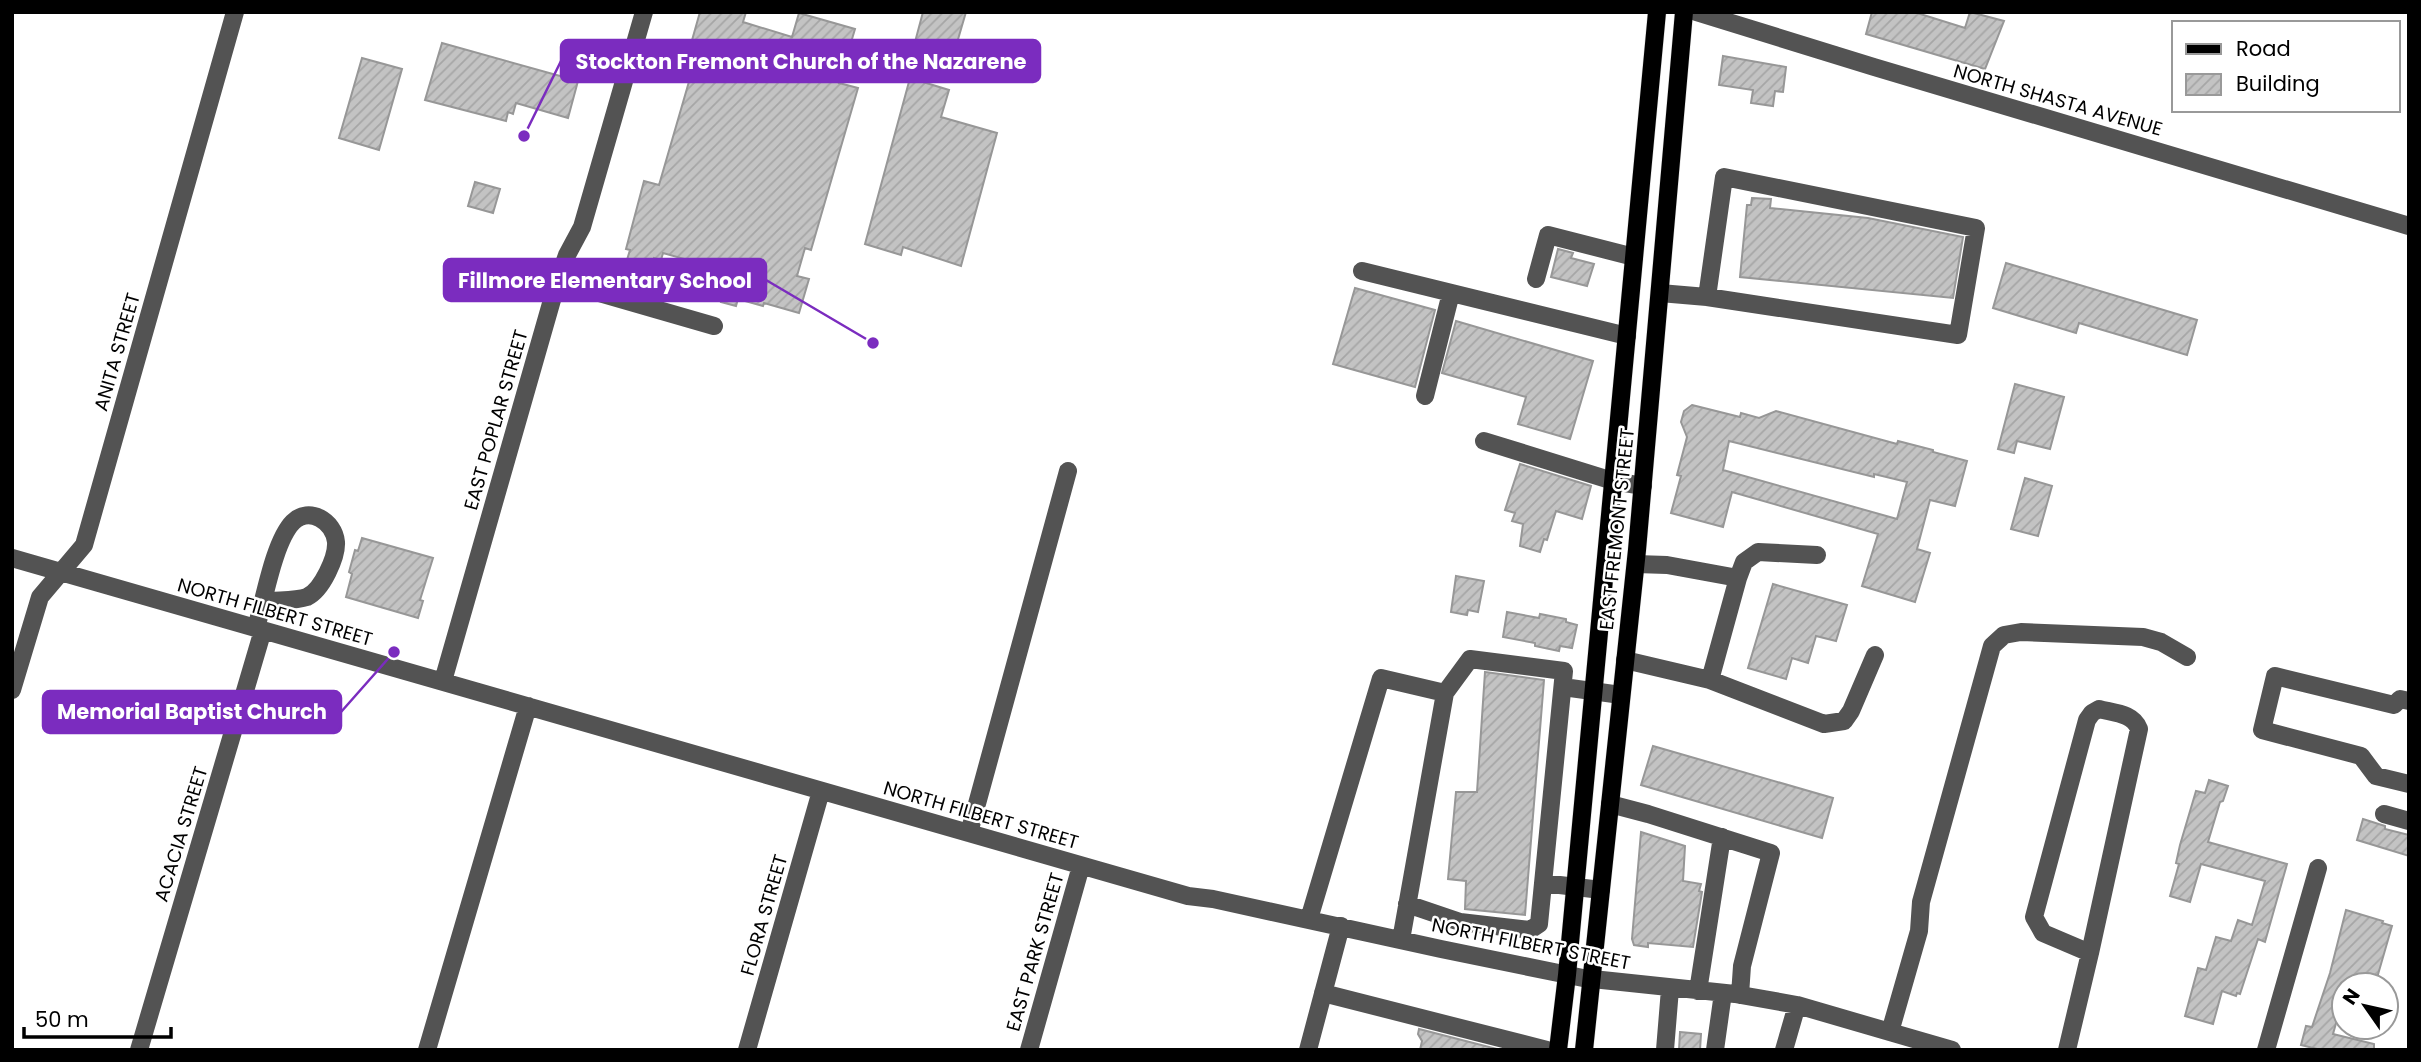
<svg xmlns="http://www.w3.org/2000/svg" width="2421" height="1062" font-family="Poppins,sans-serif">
<defs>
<pattern id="building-hatch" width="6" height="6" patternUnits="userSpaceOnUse" patternTransform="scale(1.75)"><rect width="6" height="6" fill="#c3c3c3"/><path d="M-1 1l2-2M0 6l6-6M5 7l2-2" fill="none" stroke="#a6a6a6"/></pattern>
</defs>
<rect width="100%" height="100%" fill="#fff"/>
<!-- building -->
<path fill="url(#building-hatch)" stroke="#979797" stroke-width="2" fill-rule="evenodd" d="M700 12H746L743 22 792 37 799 13 855 29 839 83 858 88 811 250 805 248 797 276 809 279 799 313 764 303 763 306 738 299 736 306 721 302 723 295 703 289 709 266 663 253 661 260 654 258 651 270 626 263 630 250 626 249 644 181 659 185 697 54 689 51Z
M923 12H966L954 53 915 42Z
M1872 12H1914L1965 28 1970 12 2004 21 1985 69 1866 34Z
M442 43 578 81 568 118 516 103 513 114 508 112 506 121 425 100Z
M1723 56 1786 67 1783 92 1775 91 1773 106 1751 103 1753 90 1719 85Z
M362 58 402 69 379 150 339 138Z
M910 78 949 90 941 117 997 133 961 266 903 247 901 255 865 244Z
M475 182 500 189 493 213 468 206Z
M1752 198 1771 199 1770 208 1868 218 1963 237 1953 298 1740 277 1747 205H1751Z
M1558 249 1573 253 1571 258 1594 264 1587 286 1551 277Z
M2006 263 2197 320 2187 355 2079 323 2076 333 1993 308Z
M1355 288 1435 310 1415 387 1333 364Z
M1456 321 1593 361 1570 439 1518 424 1526 397 1442 373Z
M2015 384 2064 397 2050 449 2017 441 2014 453 1998 449Z
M1692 405 1740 417 1741 413 1759 418 1776 411 1897 444 1898 441 1933 450V452L1967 461 1955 506 1930 500 1917 549 1930 553 1915 602 1862 586 1878 534 1732 492 1723 527 1671 513 1681 476 1677 475 1687 437 1681 422 1684 411ZM1729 441 1874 477V474L1907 482 1897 519 1723 470Z
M1520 464 1591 486 1582 519 1556 511 1547 540 1544 539 1540 552 1520 546 1523 524 1512 521 1515 513 1505 510Z
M2025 478 2052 486 2038 536 2011 529Z
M362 538 433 558 420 600 423 601 418 618 346 597 352 574 349 572 355 550 358 551Z
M1456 576 1484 581 1478 612 1468 610 1467 615 1451 612Z
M1773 584 1847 605 1836 641 1816 636 1808 663 1792 658 1786 679 1748 668Z
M1507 612 1539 618 1540 614 1566 619V622L1577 625 1572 648 1560 646 1559 651 1535 646V643L1503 637Z
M1485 672 1544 680 1525 915 1465 909 1466 881 1448 879 1456 792H1477Z
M1653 746 1833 798 1822 838 1641 785Z
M2209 780 2228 786 2223 801 2220 802 2208 842 2287 864 2265 942 2258 939 2240 994 2237 993 2236 996 2222 991 2213 1024 2185 1016 2198 968 2206 970 2216 937 2231 941 2238 920 2252 925 2265 881 2201 864 2190 902 2170 896 2179 864 2176 863 2180 845 2196 791 2205 793Z
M2363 819 2385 826V829L2409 835V856L2357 840Z
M1641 832 1685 846 1683 881 1701 884 1699 891 1702 892 1693 947 1648 943V947L1634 945 1632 939Z
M2346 910 2383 921 2382 923 2392 926 2377 978 2367 974 2364 985H2344V1003L2342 1002 2333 1034 2374 1044V1050H2321L2301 1045 2306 1026 2312 1027 2330 973Z
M1419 1029 1497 1049 1496 1050H1420L1422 1041 1418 1034Z
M1680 1032 1701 1034 1700 1050H1679Z"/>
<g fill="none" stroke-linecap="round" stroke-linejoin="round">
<!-- major casing -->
<g stroke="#dbdbdb" stroke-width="19">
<path id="major" d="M1558 1050 1567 975 1657 12
M1584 1050 1637 550 1684 12"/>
</g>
<!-- minor -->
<path stroke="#535353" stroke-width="18" d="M1696 12 1874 67 2409 226
M1362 271 1627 336
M1536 279 1548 235 1634 257
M558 281 714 326
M1660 293 1707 297 1958 335 1976 228 1724 177 1707 297
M1425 396 1451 293
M1484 441 1613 481 1643 486
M12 558 1188 896 1213 899 1441 949 1583 978 1735 994 1797 1005 1952 1050
M1738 578 1744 562 1758 552 1817 555
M256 628C264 601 274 541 293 522 309 506 334 521 336 542 337 557 322 590 307 597 295 601 277 600 264 602
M1625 660 1710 680 1738 578 1667 565 1636 564
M1710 680 1824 724 1844 721 1851 711 1875 655
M443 681 556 286 567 255 582 227 644 12
M1563 687 1621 695
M12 690 40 597 84 545 235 12
M2409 701 2400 699 2394 705 2275 676 2262 730 2361 756 2376 776 2409 784
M2099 709C2114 713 2133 713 2139 729L2090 953 2043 933 2034 917 2087 720 2092 713Z
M1610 804 1648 814 1771 853 1742 966 1740 995
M2384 814 2409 821
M969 833 1068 471
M1543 883 1601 890
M1407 904 1460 922 1530 930 1539 924 1564 671 1470 659 1445 693
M1309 919 1381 678 1445 693 1401 940
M1698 991 1722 837
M1323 993 1547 1050
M1890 1032 1919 931 1921 902 1992 646 2004 635 2021 632 2143 637 2161 642 2187 657
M139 1050 263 630
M427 1050 528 706
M747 1050 821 791
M1029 1050 1081 866
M1308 1050 1341 926
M1665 1050 1670 989
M1715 1050 1723 993
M1784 1050 1797 1005
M2067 1050 2090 953
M2266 1050 2318 868"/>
<!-- major -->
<use href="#major" stroke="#000" stroke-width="18"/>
</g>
<g text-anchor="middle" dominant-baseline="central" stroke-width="5" stroke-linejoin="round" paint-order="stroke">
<!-- street labels -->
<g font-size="19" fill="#000" stroke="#fff">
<text transform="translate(2058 100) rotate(16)">NORTH SHASTA AVENUE</text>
<text transform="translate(117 352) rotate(-74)">ANITA STREET</text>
<text transform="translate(496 420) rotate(-74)">EAST POPLAR STREET</text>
<text transform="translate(1617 529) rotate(-84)">EAST FREMONT STREET</text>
<text transform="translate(275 612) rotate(16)">NORTH FILBERT STREET</text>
<text transform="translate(981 815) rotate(16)">NORTH FILBERT STREET</text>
<text transform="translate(181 834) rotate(-73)">ACACIA STREET</text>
<text transform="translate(764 915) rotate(-74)">FLORA STREET</text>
<text transform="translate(1531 944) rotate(11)">NORTH FILBERT STREET</text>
<text transform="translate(1035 952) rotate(-74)">EAST PARK STREET</text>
</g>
</g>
<!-- callouts -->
<path fill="none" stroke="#7b2cbf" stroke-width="2.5" d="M524 136L561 61M873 343L766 280M394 652L341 712"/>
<g fill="#7b2cbf" stroke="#fff" stroke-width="2.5">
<circle cx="524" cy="136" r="7"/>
<circle cx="873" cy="343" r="7"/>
<circle cx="394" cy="652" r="7"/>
</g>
<g fill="#7b2cbf" stroke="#7b2cbf" stroke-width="2.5">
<rect x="561" y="40" width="479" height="42" rx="7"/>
<rect x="444" y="259" width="322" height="42" rx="7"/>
<rect x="43" y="691" width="298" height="42" rx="7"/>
</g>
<g font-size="21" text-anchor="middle" font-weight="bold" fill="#fff">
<text x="801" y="69">Stockton Fremont Church of the Nazarene</text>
<text x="605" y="288">Fillmore Elementary School</text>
<text x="192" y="719">Memorial Baptist Church</text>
</g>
<!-- border -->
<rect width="2421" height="1062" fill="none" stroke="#000000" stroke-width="28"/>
<!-- legend -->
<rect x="2172" y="21" width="228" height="91" fill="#ffffff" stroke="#999999" stroke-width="2"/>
<rect x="2186" y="44" width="35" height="10" fill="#000000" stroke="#999999" stroke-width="2"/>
<text x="2236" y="56" font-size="21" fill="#000000">Road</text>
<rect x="2186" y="74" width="35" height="21" fill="url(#building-hatch)" stroke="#999999" stroke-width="2"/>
<text x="2236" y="91" font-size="21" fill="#000000">Building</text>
<!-- north arrow -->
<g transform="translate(2365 1006) rotate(304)"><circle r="33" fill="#ffffff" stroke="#999999" stroke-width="2"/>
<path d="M0-5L12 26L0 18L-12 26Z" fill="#000000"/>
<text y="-10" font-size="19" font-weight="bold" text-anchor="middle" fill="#000000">N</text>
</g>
<!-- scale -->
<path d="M24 1027v10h147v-10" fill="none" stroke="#000000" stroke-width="3.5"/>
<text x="35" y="1027" font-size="21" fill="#000000" stroke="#ffffff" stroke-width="5" paint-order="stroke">50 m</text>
</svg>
